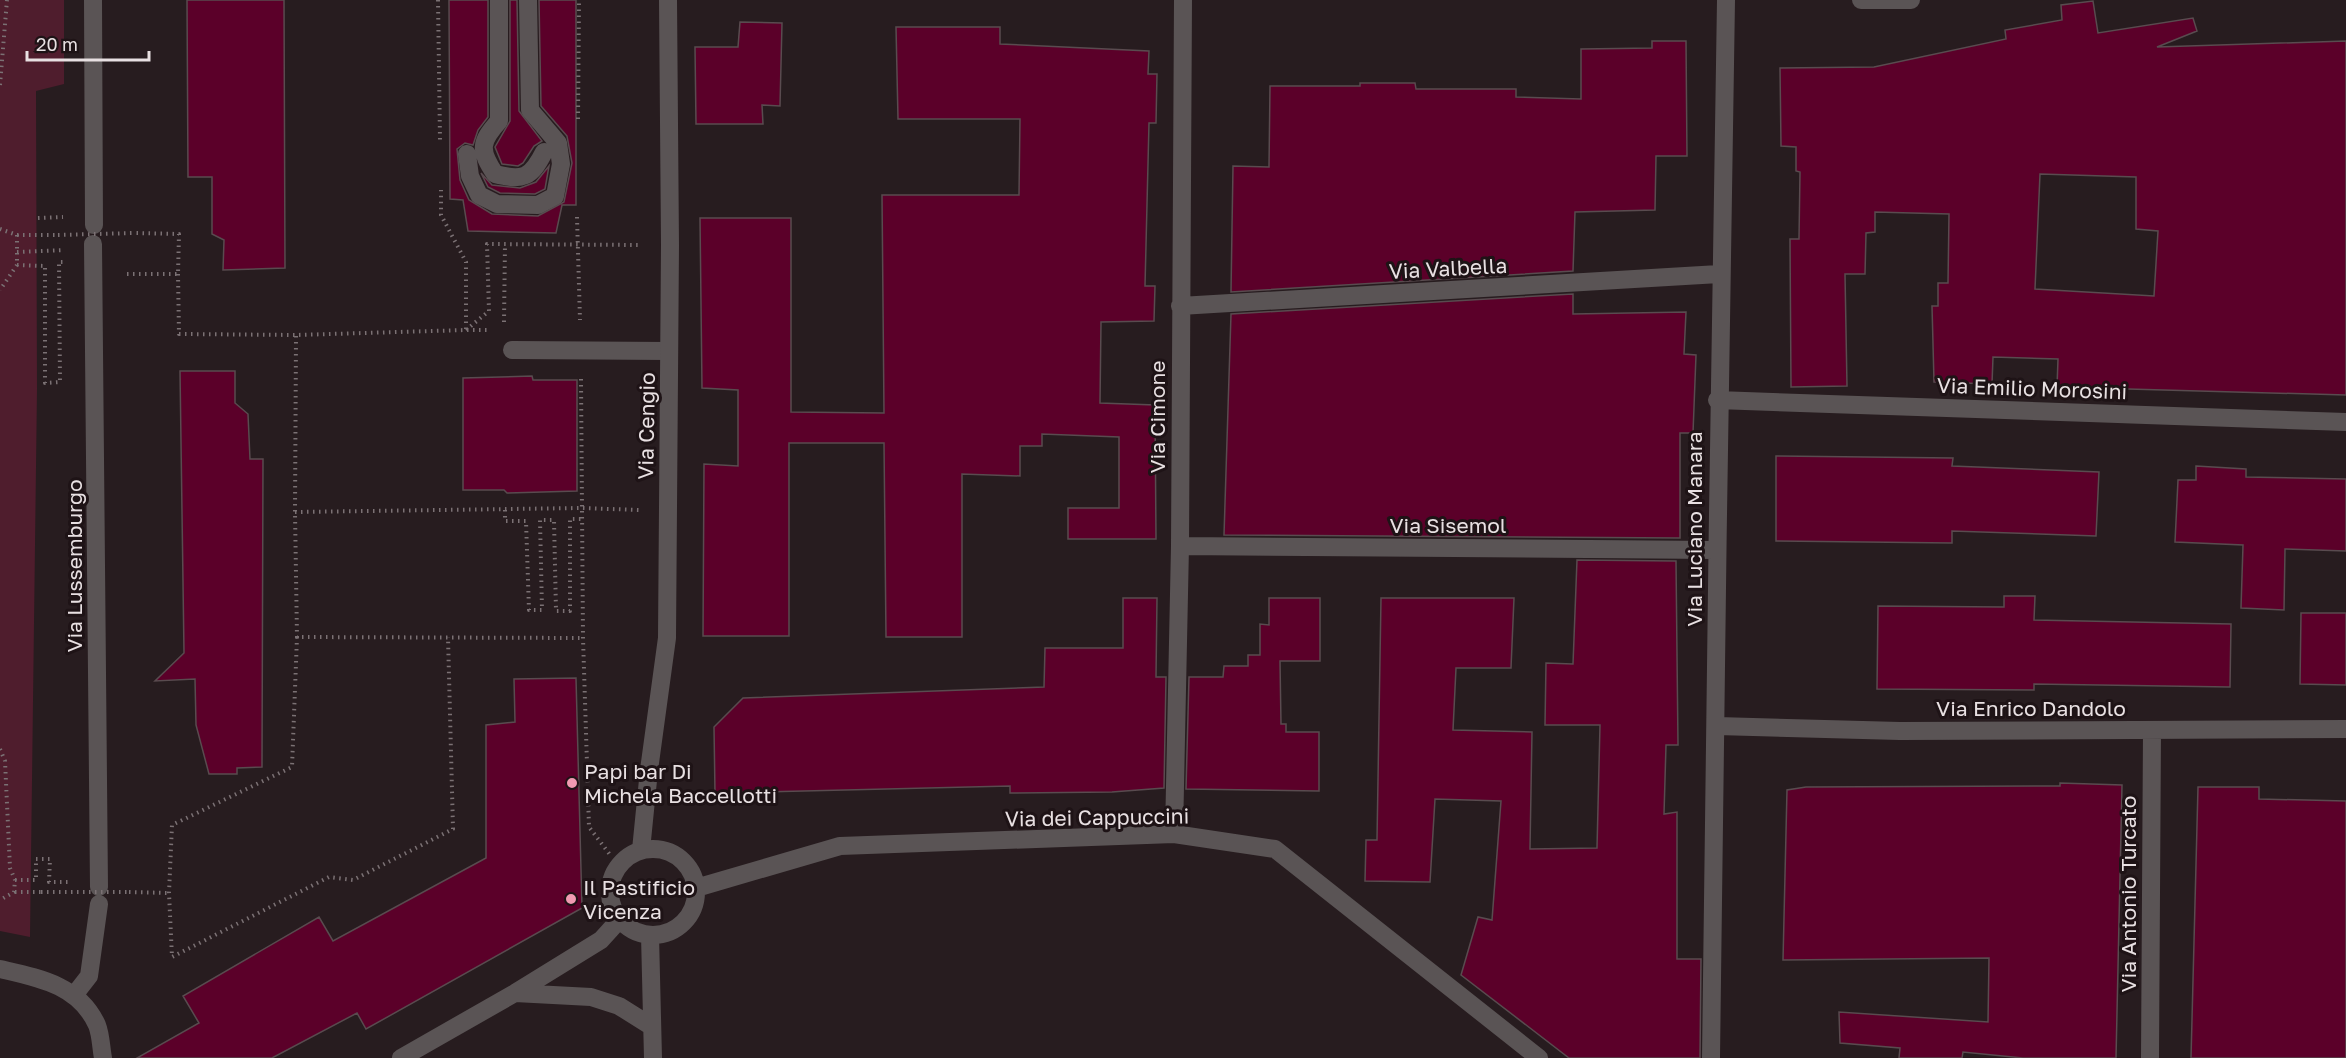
<svg xmlns="http://www.w3.org/2000/svg" width="2346" height="1058" font-family="'Golos Text',sans-serif">
<rect width="100%" height="100%" fill="#271c1f"/>
<!-- green -->
<path fill="#4f1d2d" d="M0 0H64V84L36 91 37 389 30 937 0 931Z"/>
<!-- building -->
<path fill="#5b0029" stroke="#594b4f" stroke-width="1.5" fill-rule="evenodd" d="M187 0H284L285 268 223 270 224 240 212 234V177H188Z
M449 0H488V117L478 130 473 145 465 143 457 149 460 180 469 200 492 214 538 216 564 202 572 163 567 136 541 106 539 0H576V205H562L556 233 468 231 463 200 450 199Z
M510 0H517L519 111 542 141 534 146 523 163 518 166 502 164 495 147 510 121Z
M2093 1 2098 33 2193 18 2197 31 2157 47 2346 41V395L2057 387 2058 359 1993 357 1992 384 1934 382 1932 306H1938V283H1948L1949 214 1875 212V232L1866 233 1865 274H1845L1847 386 1791 387 1790 239H1799L1800 172 1796 171V147L1781 146 1780 68 1874 67 2006 39 2005 30 2062 20 2061 5ZM2040 174 2136 177V229L2158 231 2154 296 2035 289Z
M740 22 782 23 780 106 762 105 763 124H696L695 47H738Z
M896 27H1000V44L1149 51 1148 74H1157L1156 123H1149L1145 286H1155L1154 321 1101 322 1100 403 1155 405 1156 539H1068V508H1119V437L1042 434V446H1020V476L962 474V637H886L884 443H789V636H703L704 464 738 466V390L702 388 700 218H791V412L884 413 882 195H1019L1020 119H898Z
M1652 41H1686L1687 156H1656L1655 210 1575 212 1573 271 1231 292 1233 166 1269 167 1270 86H1360V83H1415L1416 89H1516V97L1581 99V49L1652 48Z
M549 166 545 189 535 194 500 193 488 187 481 173 492 185 520 188 536 182Z
M1573 294V314L1686 312 1684 354 1696 355 1693 433H1680V538L1224 535 1231 314Z
M180 371H235V403L248 414 250 459H263L262 767 237 768V774H209L196 725 195 679 155 681 184 653Z
M532 376 533 380H577V491L507 493 504 490H463V378Z
M1776 456 1953 458 1952 466 2099 472 2096 536 1952 531V543L1776 541Z
M2196 466 2246 469V477L2346 479V551L2285 549 2284 610 2241 608 2243 545 2175 542 2178 480H2196Z
M1577 560 1676 561 1678 745H1666L1664 814 1677 812V959H1701L1700 1058H1569L1461 975 1478 917 1492 920 1501 801 1435 799 1430 882 1365 881 1366 840H1377L1381 598H1514L1511 668H1456L1453 730 1532 732 1530 849 1597 848 1600 725H1545L1546 663 1573 664Z
M2004 596H2035L2034 620 2231 624 2230 687 2034 684V690L1877 689 1878 606 2004 607Z
M1123 598H1157L1156 677H1166L1164 788 1112 792 1010 793V786L715 793 714 727 743 698 1044 687 1045 648H1123Z
M1269 598H1320V661H1280L1281 724H1286V732H1319V791L1186 789 1189 677H1223L1224 666H1248V655H1260V624L1269 625Z
M2301 613H2346V685L2300 684Z
M576 678 582 908 366 1029 357 1013 272 1058H137L199 1023 183 996 319 917 333 941 486 858V725L515 722 514 679Z
M2060 783 2122 785 2116 1058H2023L1963 1052 1962 1058H1899L1900 1048 1840 1043 1839 1012 1988 1022 1989 958 1783 960 1787 790 1806 787 2060 786Z
M2198 787H2259V799L2346 801V1058H2191Z"/>
<g fill="none" stroke-linecap="round" stroke-linejoin="round">
<!-- path -->
<path stroke="#7b7174" stroke-width="4" stroke-dasharray="1.5 4.5" stroke-linecap="butt" d="M438 0 440 140
M0 85 7 0
M578 119 579 0
M577 217 580 320
M38 218 63 217
M0 229 17 235V265L0 290
M17 235H58
M17 252 64 250
M17 265 45 266V383L60 382 59 262H64
M127 274H178L179 234 134 233
M178 274 179 334 296 335 466 330V262L441 215V190
M504 322 505 244
M466 330 489 311 487 244 642 245
M467 330H489
M296 336 295 512 297 637 583 638
M581 379 583 638 589 827 611 856
M505 510V521H526L529 610H542L540 520H554L556 611H570V519H582
M295 512 581 508 640 510
M297 637 292 767 172 825 169 893 172 957 329 877 353 880 453 829 448 637
M0 749 5 761 10 868 15 880 14 892 0 900
M15 880H36V859H50L49 882H68
M15 892H41
M129 892 169 893"/>
<!-- lane -->
<path stroke="#5a5455" stroke-width="18" d="M499 0V121C480 142 479 150 495 174 523 181 531 178 544 152
M467 154 470 176 479 195 497 204 538 205 555 196 561 164 558 143 530 110 528 0
M512 350 669 351"/>
<!-- street -->
<path stroke="#5a5455" stroke-width="18" d="M93 0 94 225
M1861 0H1911
M93 244 99 887
M1180 306 1719 274
M1717 400 2346 422
M1180 546 1716 550
M1717 726 1900 731 2346 729
M1174 834 1180 546 1183 0
M610 892a43 43 0 1 1 86 0a43 43 0 1 1-86 0Z
M641 850 649 770 667 638 670 245 668 0
M696 888 840 846 1174 834 1275 849 1539 1058
M650 935 653 1058
M0 969C39 978 79 985 97 1025 101 1035 101 1048 103 1058
M515 993 591 997 619 1006 651 1026
M75 994 89 976 99 904
M401 1058 515 993 601 940 620 919
M1711 1058C1717 705 1718 353 1726 0
M2150 1058 2152 731"/>
<!-- path-bridge -->
<path stroke="#7b7174" stroke-width="4" stroke-dasharray="1.5 4.5" stroke-linecap="butt" d="M58 235 134 233
M41 892H128"/>
</g>
<!-- markers -->
<g fill="#f19ab2" stroke="#1e1316" stroke-width="2">
<circle cx="572" cy="783" r="6"/>
<circle cx="571" cy="899" r="6"/>
</g>
<g text-anchor="middle" dominant-baseline="central" stroke-width="6" stroke-linejoin="round" paint-order="stroke">
<!-- street labels -->
<g font-size="21" fill="#e8e0e2" stroke="#1e1316">
<text transform="translate(1448 268) rotate(-3)">Via Valbella</text>
<text transform="translate(2032 388) rotate(2)">Via Emilio Morosini</text>
<text transform="translate(1157 417) rotate(-90)">Via Cimone</text>
<text transform="translate(646 426) rotate(-89)">Via Cengio</text>
<text x="1448" y="525">Via Sisemol</text>
<text transform="translate(1694 529) rotate(-90)">Via Luciano Manara</text>
<text transform="translate(74 566) rotate(-90)">Via Lussemburgo</text>
<text x="2031" y="708">Via Enrico Dandolo</text>
<text transform="translate(1097 817) rotate(-1)">Via dei Cappuccini</text>
<text transform="translate(2128 894) rotate(-90)">Via Antonio Turcato</text>
</g>
<!-- poi labels -->
<g font-size="21" fill="#e8e0e2" stroke="#1e1316" text-anchor="start">
<text x="584" y="771">Papi bar Di<tspan x="584" dy="24">Michela Baccellotti</tspan></text>
<text x="583" y="887">Il Pastificio<tspan x="583" dy="24">Vicenza</tspan></text>
</g>
</g>
<!-- scale -->
<path d="M27 51v9h122v-9" fill="none" stroke="#e8e0e2" stroke-width="3"/>
<text x="36" y="51" font-size="18" fill="#e8e0e2" stroke="#1e1316" stroke-width="4.5" paint-order="stroke">20 m</text>
</svg>
